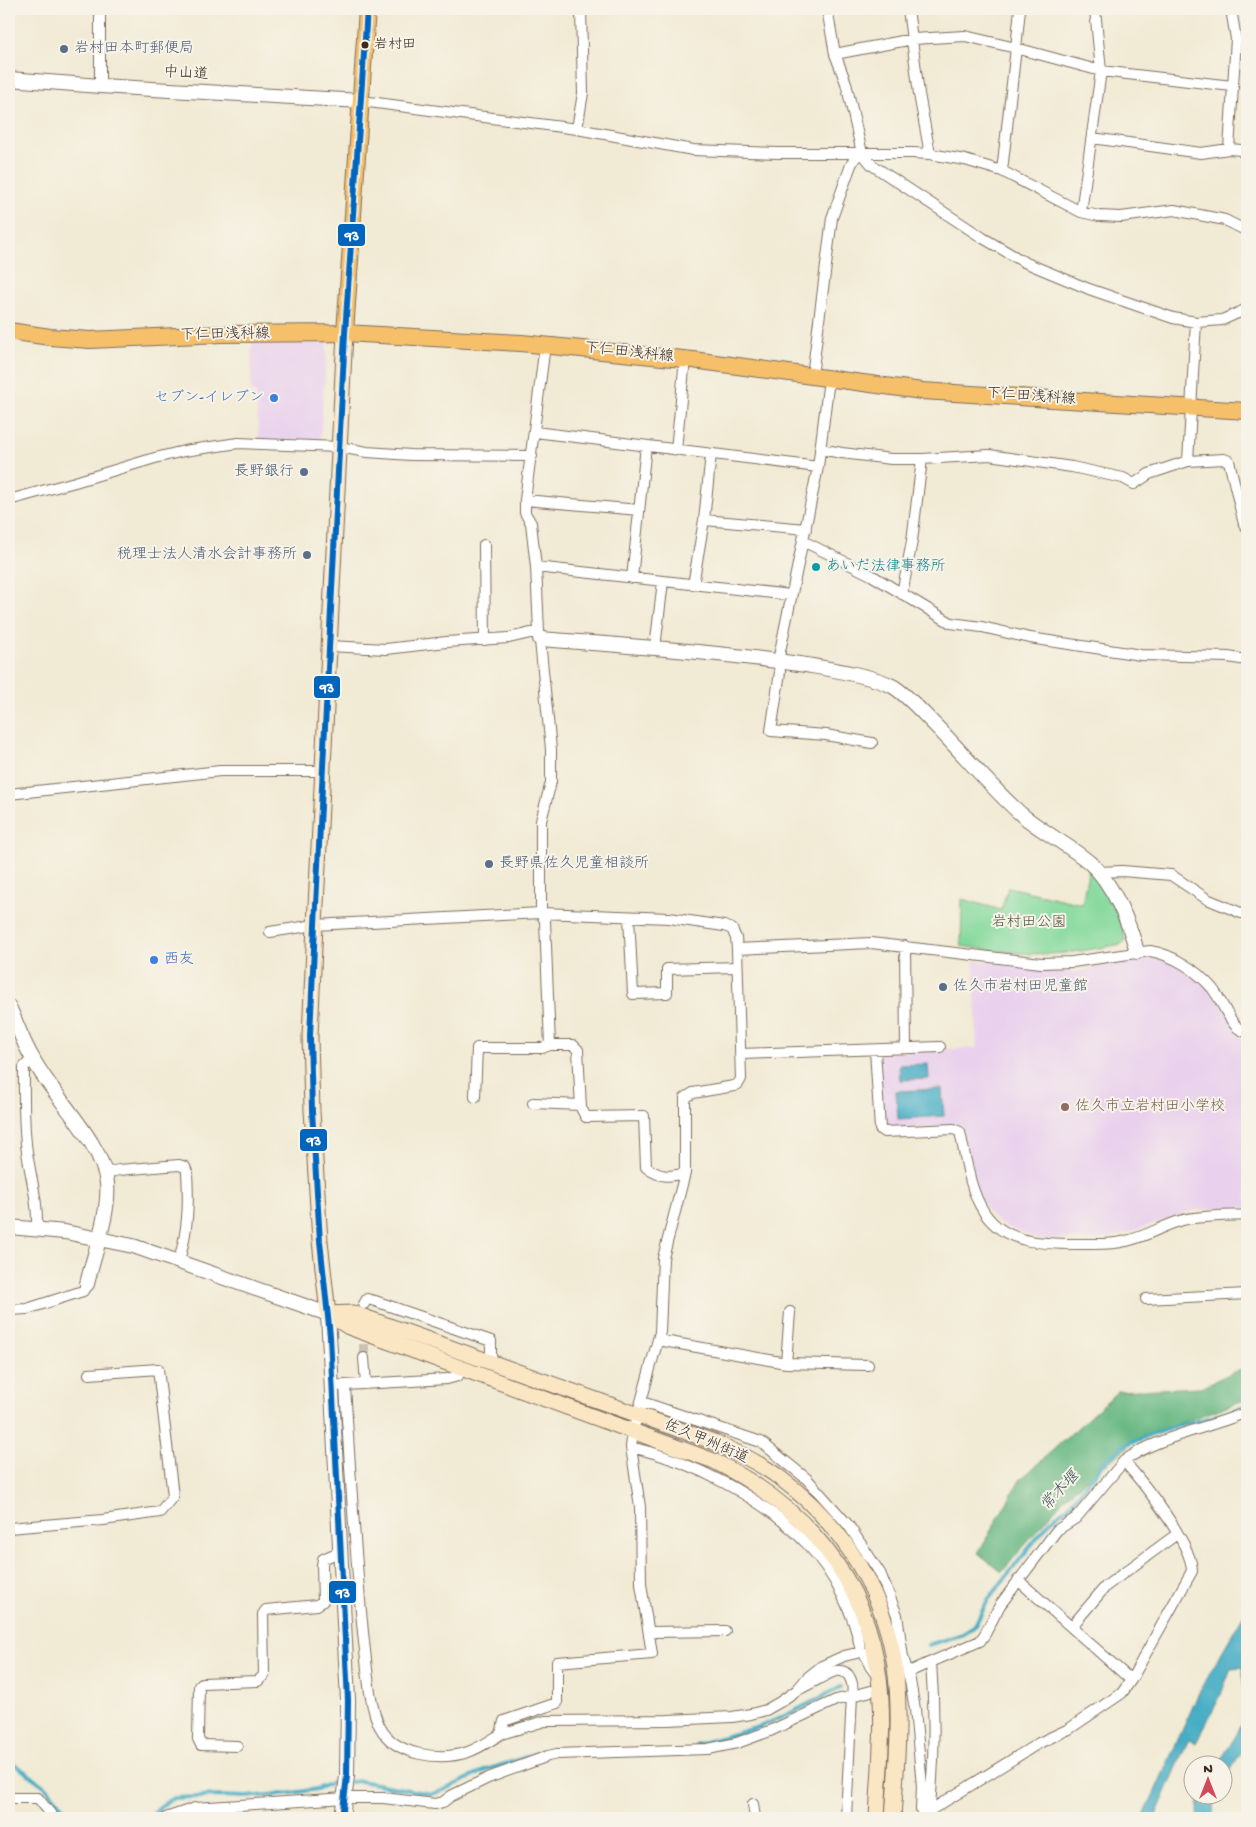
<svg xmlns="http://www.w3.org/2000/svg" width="1256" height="1827" font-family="'Gochi Hand','Klee One',sans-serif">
<rect width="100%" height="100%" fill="#f7f3e8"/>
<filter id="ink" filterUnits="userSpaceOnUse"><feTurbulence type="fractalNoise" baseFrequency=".02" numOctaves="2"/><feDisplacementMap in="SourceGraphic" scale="10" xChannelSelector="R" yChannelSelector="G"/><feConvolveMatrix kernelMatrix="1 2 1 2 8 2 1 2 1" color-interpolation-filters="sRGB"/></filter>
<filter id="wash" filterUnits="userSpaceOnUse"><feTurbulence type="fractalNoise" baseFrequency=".0096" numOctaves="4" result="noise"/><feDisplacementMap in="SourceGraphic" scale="20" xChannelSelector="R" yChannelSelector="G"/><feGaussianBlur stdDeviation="1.12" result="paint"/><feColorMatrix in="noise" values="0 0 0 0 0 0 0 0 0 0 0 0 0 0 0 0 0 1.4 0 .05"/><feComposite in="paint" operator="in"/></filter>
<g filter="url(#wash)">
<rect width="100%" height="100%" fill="#f1ead4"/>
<!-- built -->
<path fill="#e9d1ed" d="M252 342 327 343 320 439 259 440 256 392 251 391Z
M1131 958 1160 959 1175 965 1188 972 1209 990 1247 1037V1207L1194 1210 1118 1236 1098 1239H1038L1002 1225 988 1213 976 1187 962 1125 887 1129 884 1126 880 1053 977 1048 974 960 1073 973Z"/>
<!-- green -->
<path fill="#84d99c" stroke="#60825d" d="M1089 867C1104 886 1122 917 1125 941L1122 944C1097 948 1071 954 1046 954 1017 954 989 950 961 946L962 899 1001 910 1008 887 1082 904Z"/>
<!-- forest -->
<path fill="#6bb984" stroke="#537251" d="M1247 1366V1399L1139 1438 1067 1495 1002 1572 978 1553 1020 1480 1118 1391 1201 1387Z"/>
<!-- water -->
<path fill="#45adc5" stroke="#406c72" d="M928 1064 929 1079 900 1080 899 1065Z
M942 1089 944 1116 898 1119 896 1091Z
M1247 1609V1743L1224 1780V1764H1218L1237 1734 1247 1711 1243 1707V1667L1231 1668 1220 1697 1196 1743 1189 1739 1155 1818H1143L1201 1688Z
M1200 1795H1214L1213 1818H1197L1198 1798Z"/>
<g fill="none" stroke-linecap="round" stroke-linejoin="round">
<!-- stream -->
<path stroke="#45adc5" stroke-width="4" d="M928 1645 963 1634 974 1627 988 1600 1051 1520 1068 1507 1106 1460 1124 1445 1170 1428 1228 1413 1247 1404
M696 1745 759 1727 789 1714 841 1687
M9 1760 46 1787 71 1818
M350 1782 360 1781 431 1794 442 1791 486 1770 551 1749H559
M149 1818 166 1802 174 1798 220 1796 246 1797 292 1793 317 1789 331 1783 343 1782"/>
</g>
</g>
<g filter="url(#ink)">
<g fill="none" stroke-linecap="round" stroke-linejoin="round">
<!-- minor-tunnel -->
<path stroke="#cdc4b0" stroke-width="10" stroke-dasharray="10 5" stroke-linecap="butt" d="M364 1329V1358"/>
<!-- minor casing -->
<g stroke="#7b6d5e" stroke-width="12">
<path id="minor" d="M100 9V86
M827 9 835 54 846 83 862 153 872 165 983 238 1024 262 1089 289 1173 318 1196 322 1222 320 1247 309
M908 9 919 94 930 154 965 160 1002 171 1081 212 1099 216 1121 217 1174 210 1225 220 1247 231
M835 54 913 39 965 36 1016 48 1020 9
M361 101 577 129 693 150 778 153H912L930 154
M577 129 583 93 581 9
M1092 138 1201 153 1229 149 1241 150 1247 157
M1229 149 1236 39 1231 9
M1002 171 1016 48 1101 71 1095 9
M1081 212 1101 71 1232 86
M1196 322 1188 461 1224 459 1229 461 1244 524 1247 528
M545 345 525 500V513L531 523 536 567 539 631 551 749V782L541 821V913L545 921 550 1045H573L578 1050 581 1108 586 1117 644 1116 646 1167C660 1178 669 1177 685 1173
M812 376 832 218 851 165 855 158 862 153
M829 379 818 467 778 661 780 672 771 731 826 735 872 743
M535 432 818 467
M820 449 842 453 891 459H922L989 455 1072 467 1123 478 1134 484 1149 474 1188 461
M676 450 685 359
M9 500 75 482 155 458 184 451 238 443 339 447 367 452 411 455 532 456
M525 500 639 510
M704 520 806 529
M803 541 871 575 951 623 982 627 1030 638 1141 655 1228 657 1247 660
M484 545 485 640
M536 567 791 595
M632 578 646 446
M693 585 704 520 711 454
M902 594 912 541 922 459
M329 646 386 649 446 642 509 638 539 631
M655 648 663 581
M9 794 220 771H323
M1099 872 1122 871 1171 875 1207 899 1241 913H1247
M629 917 633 994 667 993V969L737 967
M270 932 315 925 541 913 669 918 724 926 732 929 736 938 737 949 871 943 1041 963 1072 962 1150 951C1174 955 1196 970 1212 988 1221 999 1228 1019 1237 1027 1239 1030 1244 1031 1247 1032
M905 946 906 1048
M875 1050 880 1129 884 1132 954 1129 960 1132C966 1158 969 1189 984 1212 1005 1245 1046 1244 1080 1244 1095 1244 1111 1245 1126 1241 1146 1237 1163 1225 1183 1220 1199 1216 1229 1216 1247 1215
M740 1054 940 1047
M32 1059 24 1067C24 1096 23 1124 27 1152 31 1180 38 1200 37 1229
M475 1097 477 1048H542L550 1045
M533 1103 581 1105
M105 1173 119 1170 179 1165 185 1167 187 1172C189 1206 188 1228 179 1261
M1146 1299 1247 1294
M364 1304 367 1299 375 1301 491 1341V1361
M9 1310 27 1309 83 1291 87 1284
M658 1340 786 1363 868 1365
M364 1358 366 1384
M786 1363 790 1312
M345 1385 447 1379 458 1376 461 1368
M332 1386 345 1385C350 1471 355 1557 364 1642 367 1665 369 1707 380 1727 395 1756 440 1761 468 1752 480 1748 491 1740 501 1734L504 1721 557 1703V1662L652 1654 641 1584 640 1507 631 1447 633 1431 660 1332 663 1258 685 1173V1098L693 1093 734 1086 738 1084 741 1079 737 949
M642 1402 761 1442 807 1479 849 1526 880 1573 897 1615 903 1657 910 1681 915 1709 922 1786 921 1809 922 1812 926 1813 1039 1743 1069 1729 1122 1693 1131 1680 1192 1571C1192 1543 1143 1483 1124 1461
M631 1447C692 1461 764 1498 807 1544 834 1572 855 1614 861 1652
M9 1528 103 1520 160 1512 173 1496 158 1369 89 1374
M1018 1580 1131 1680
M1072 1626 1106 1586 1177 1534
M649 1632 725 1631
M911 1671 931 1662
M501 1734 545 1721 668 1720 732 1717 751 1714 766 1710 780 1702 797 1690 807 1678 822 1666 844 1656 861 1652 865 1654 870 1666 875 1673
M237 1746 201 1745 198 1739 199 1686 202 1683 258 1681 264 1675 263 1614 266 1610 317 1605 323 1601 322 1565 323 1559 341 1551
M9 1798H38L54 1818
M753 1804 755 1818
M929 1814C935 1761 935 1714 931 1662L980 1641 985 1634 1000 1605 1057 1530 1076 1518 1124 1461C1156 1437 1209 1428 1247 1412
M166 1818 195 1808 345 1798H383L435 1804 443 1802 451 1796 488 1778 548 1756 557 1754 708 1749 737 1743 770 1731 836 1700 852 1696C854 1685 851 1669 836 1671 829 1672 806 1687 797 1690
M846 1818 852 1696 871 1691"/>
</g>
<!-- tertiary casing -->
<g stroke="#7b6d5e" stroke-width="16">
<path id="tertiary" d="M9 79 100 86 361 101
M540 639C629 646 718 652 806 665 829 669 875 676 894 687 909 697 921 711 933 723 963 753 990 787 1022 815 1044 833 1069 845 1090 863 1112 882 1130 924 1137 952
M9 1007C17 1024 23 1043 33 1059 53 1097 102 1141 107 1183 110 1212 94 1254 87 1284
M9 1227 65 1232 133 1246 328 1314 348 1700 347 1776 342 1818"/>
</g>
<!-- secondary casing -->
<g stroke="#7b6d5e" stroke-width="17">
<path id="secondary" d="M345 333 315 925 310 1036 312 1111 320 1241 328 1314 349 1327 714 1461C802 1505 867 1577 879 1678 885 1724 879 1772 877 1818
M328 1314 353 1313 714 1442C737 1452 760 1463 780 1478 843 1524 888 1597 896 1675 901 1722 896 1771 893 1818"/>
</g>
<!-- primary casing -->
<g stroke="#7b6d5e" stroke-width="18">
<path id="primary" d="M9 331 50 337 90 340 221 334 345 333 521 343 693 360 922 391 1247 411
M345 333 367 9"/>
</g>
<!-- minor -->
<use href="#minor" stroke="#fff" stroke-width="10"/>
<!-- tertiary -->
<use href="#tertiary" stroke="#fff" stroke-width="14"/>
<!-- secondary -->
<use href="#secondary" stroke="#fbe6c4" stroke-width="15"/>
<!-- primary -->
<use href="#primary" stroke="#f6c06b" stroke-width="16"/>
<!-- bus-1 casing -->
<g stroke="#f7f3e8" stroke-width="10">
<path id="bus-1" d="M342 1818 347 1776 348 1700 330 1336 320 1241 312 1111 310 1036 315 925 345 333 367 9"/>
</g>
<!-- bus-1 -->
<use href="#bus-1" stroke="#0065bd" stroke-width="6"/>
</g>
</g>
<!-- markers -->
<circle fill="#3b2a1e" stroke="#f7f3e8" stroke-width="2" cx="365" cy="45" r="4.5"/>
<g fill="#5c6f8a" stroke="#f7f3e8" stroke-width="2">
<circle cx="64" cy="49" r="5"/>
<circle cx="304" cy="472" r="5"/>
<circle cx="307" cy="555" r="5"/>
<circle cx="489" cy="864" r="5"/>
<circle cx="943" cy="987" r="5"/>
</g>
<g fill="#3f7fe0" stroke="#f7f3e8" stroke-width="2">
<circle cx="274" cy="398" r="5"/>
<circle cx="154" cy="960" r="5"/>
</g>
<circle fill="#0f9aa8" stroke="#f7f3e8" stroke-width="2" cx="816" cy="567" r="5"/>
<circle fill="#8d6e63" stroke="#f7f3e8" stroke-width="2" cx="1065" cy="1107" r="5"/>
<g text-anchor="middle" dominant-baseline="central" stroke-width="4" stroke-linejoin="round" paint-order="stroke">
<!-- bus labels -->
<g font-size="14" fill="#3b2a1e" stroke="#f7f3e8" text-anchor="start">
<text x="374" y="45">岩村田</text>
</g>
<!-- service labels -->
<g font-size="15" fill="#4e5e75" stroke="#f7f3e8" text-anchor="start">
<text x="74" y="49">岩村田本町郵便局</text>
<text x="294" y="472" text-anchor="end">長野銀行</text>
<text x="297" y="555" text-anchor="end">税理士法人清水会計事務所</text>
<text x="499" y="864">長野県佐久児童相談所</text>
<text x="953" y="987">佐久市岩村田児童館</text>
</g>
<!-- street labels -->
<g font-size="15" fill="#3b2a1e" stroke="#f7f3e8">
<text transform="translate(186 74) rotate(3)">中山道</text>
<text transform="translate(225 335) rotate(-1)">下仁田浅科線</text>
<text transform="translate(629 353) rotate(6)">下仁田浅科線</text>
<text transform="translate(1031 397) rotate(4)">下仁田浅科線</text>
<text transform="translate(706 1442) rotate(23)">佐久甲州街道</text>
</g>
<!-- shop labels -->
<g font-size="15" fill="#366cbe" stroke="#f7f3e8" text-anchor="end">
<text x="264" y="398">セブン-イレブン</text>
<text x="164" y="960" text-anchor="start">西友</text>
</g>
<!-- culture labels -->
<g font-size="15" fill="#0d838f" stroke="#f7f3e8" text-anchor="start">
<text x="826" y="567">あいだ法律事務所</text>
</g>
<!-- park labels -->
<g font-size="15" fill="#4d563e" stroke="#f7f3e8">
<text x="1029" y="923">岩村田公園</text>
</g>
<!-- education labels -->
<g font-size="15" fill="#785e54" stroke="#f7f3e8" text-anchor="start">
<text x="1075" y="1107">佐久市立岩村田小学校</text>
</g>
<!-- water labels -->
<g font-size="16" font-style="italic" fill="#3e5858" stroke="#f7f3e8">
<text transform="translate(1061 1492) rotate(-47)">常木堰</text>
</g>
</g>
<g stroke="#f7f3e8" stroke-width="2">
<rect x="337" y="223" width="29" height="24" rx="5" fill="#0065bd"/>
<rect x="313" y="675" width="28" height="24" rx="5" fill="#0065bd"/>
<rect x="299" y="1128" width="29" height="24" rx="5" fill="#0065bd"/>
<rect x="328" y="1580" width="29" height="24" rx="5" fill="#0065bd"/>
</g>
<g font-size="14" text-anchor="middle" font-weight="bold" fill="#fff">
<text x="352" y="240">93</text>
<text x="327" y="692">93</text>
<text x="314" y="1145">93</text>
<text x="343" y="1597">93</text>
</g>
<!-- margin -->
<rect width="1256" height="1827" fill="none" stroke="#f7f3e8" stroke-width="30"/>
<!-- north arrow -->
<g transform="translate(1208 1780)"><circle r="24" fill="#f7f3e8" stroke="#aca397"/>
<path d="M0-4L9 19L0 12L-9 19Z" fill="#d1495b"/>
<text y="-8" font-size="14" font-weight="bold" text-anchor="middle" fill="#3b2a1e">N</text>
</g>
</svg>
